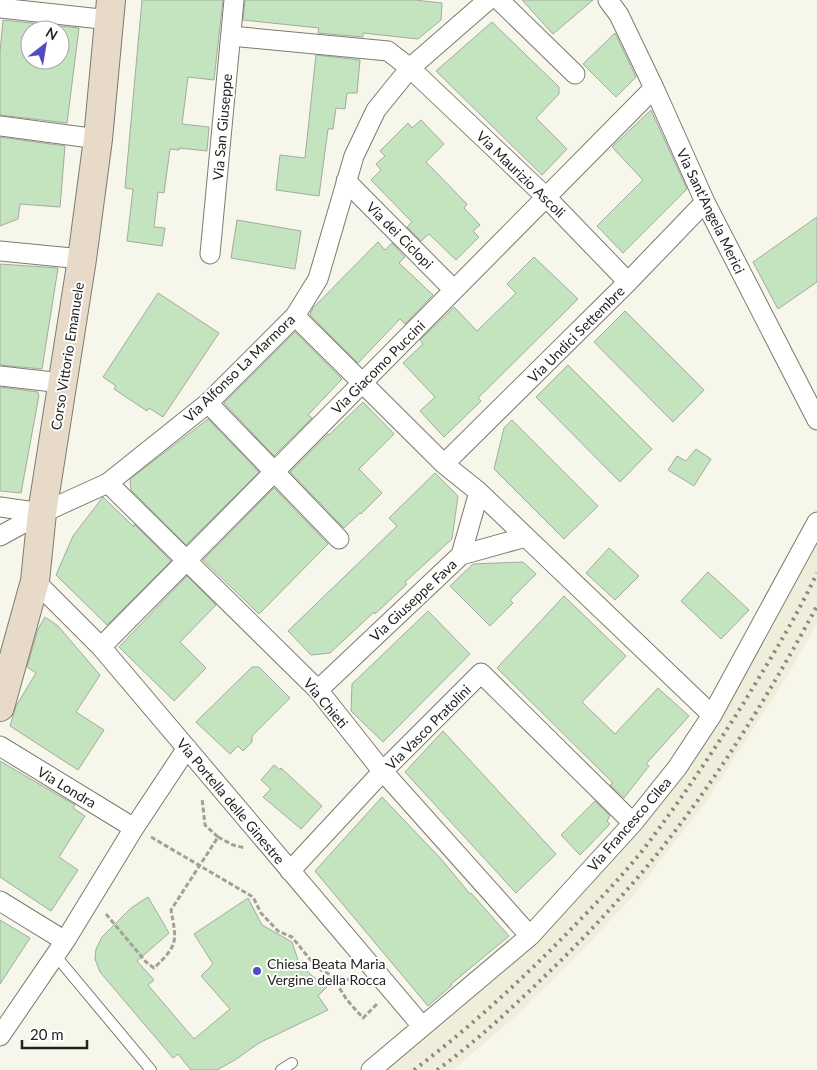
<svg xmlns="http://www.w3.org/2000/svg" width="817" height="1070" font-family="Lato,sans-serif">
<rect width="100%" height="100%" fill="#f6f6ea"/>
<!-- built -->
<path fill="#eeeeda" d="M817 537V623L789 673 705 803 632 897 577 956 520 1012 453 1070H381L633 830Z"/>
<!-- building -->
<path fill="#c4e3bf" stroke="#a3aba1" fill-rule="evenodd" d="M142 0H223L214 80 188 77 182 124 209 127 207 151 179 148V150L170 149 164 193 158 192 154 227 165 228 162 246 127 241 133 189 125 188Z
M245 0H415L442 3 441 20 418 39 363 33V37L318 33 319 28 243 20Z
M522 0H593L553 34Z
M3 20 79 28 67 123 0 115V52ZM30 30H60V60H30Z
M492 22 559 87V94L536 118 567 149 542 175 436 71Z
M615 33 636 77 616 97 583 64Z
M316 55 360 60 357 93H347L345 109 336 108 333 129H328L319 196 276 190 280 155 305 158Z
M651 110 687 189 623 253 597 226 643 180 612 147Z
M421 120 444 144 426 162 467 204 464 208 480 225 473 231 479 237 456 260 429 234 421 241 407 227 412 222 371 180 381 170 376 164 385 156 380 151 408 123 412 128Z
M0 137 65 146 60 207 20 204 18 219 0 226Z
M817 217V282L778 309 753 262Z
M237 220 301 231 295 269 231 258Z
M378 242 385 250 392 243 405 257 399 263 433 295 405 324 400 319 358 363 310 315 313 308Z
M534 257 578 299 478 398 481 401 444 437 420 411 435 397 403 363 423 344 420 340 454 307 477 331 516 293 507 284Z
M0 264 58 268 42 369 0 365Z
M158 293 219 333 163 417 149 408 147 411 114 389 116 386 103 377Z
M625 311 704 390 673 422 594 342Z
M295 332 342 379 308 415 312 418 274 456 224 403Z
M568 365 652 449 620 482 536 397Z
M0 387 38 392V395H39L21 493 0 491Z
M363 402 394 434 359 469 382 493 361 514 360 513 344 528 290 472 328 434 329 435Z
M208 419 259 472 186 545 131 490 130 479Z
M512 420 598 506 564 539 494 469 504 428Z
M696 449 711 459 694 486 668 470 677 456 686 461Z
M435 473 458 496 452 539 405 582 407 584 375 614 374 612 330 653 311 655 288 631 397 526 389 518Z
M274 488 328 544 259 614 203 560Z
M103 497 134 527V524L171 561 107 625 56 575 73 536Z
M609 548 639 576 615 600 586 573Z
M523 562 536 574 510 600 513 603 490 626 450 586 473 564Z
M708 572 749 610 721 639 681 601Z
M187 576 216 605 180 642 206 668 174 701 119 647Z
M564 596 626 656 582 702 615 734 658 688 689 716 646 764 649 766 624 798 610 785 613 783 497 668Z
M428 611 470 654 383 742 351 711 352 684Z
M45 617 58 626 100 675 76 712 104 730 78 770 10 726 16 706 36 673 27 667 38 629Z
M252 667H259L290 698 252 736V742L243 751 238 746 230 754 196 722Z
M443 731 556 854 516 893 405 772Z
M0 761 75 805 73 808 85 816 59 857 78 870 51 911 0 877Z
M274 765 280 770 281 768 322 806 301 829 263 797 271 789 261 780Z
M382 797 442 860 470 894 471 893 509 936 451 984 452 985 428 1006 315 871Z
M595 801 610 816 607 821 610 824 580 855 561 835Z
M148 897 169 933 137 961 154 980 148 985 194 1039 230 1009 201 976 213 964 194 934 248 898 262 925 292 942 298 960 311 975 327 987 318 996 328 1010 259 1043 235 1060 217 1070H191L178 1054 173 1058 100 972 95 959 96 949 102 937 131 908Z
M0 920 30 938 0 984Z"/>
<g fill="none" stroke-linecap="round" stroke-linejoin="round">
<!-- lane casing -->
<g stroke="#7b7b70" stroke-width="12">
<path id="lane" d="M55 955 151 1070
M281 1070 292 1063"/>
</g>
<!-- street casing -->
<g stroke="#7b7b70" stroke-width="21">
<path id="street" d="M499 0 575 74
M608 0 619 15 654 88 705 202 817 420
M0 8 110 20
M231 36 388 51 410 68 546 197 628 282
M0 126 98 139
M346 181 454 290
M0 251 82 259
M210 254 234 0
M295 316 444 464 479 492 712 715
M0 376 62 383
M208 403 339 539
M444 464 628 282 705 202
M108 483 318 690 379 767 530 936
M0 507 42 513
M0 536 42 513 108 483 208 403 295 316 318 279 354 156 376 110 410 68 488 0
M461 555 526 537
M35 581 101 647 422 1026
M101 647 654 88
M318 690 461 555 479 492
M0 746 134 828
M290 871 383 771 481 673 633 823
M0 901 65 941
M0 1036 65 941 134 828 187 748
M371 1070 530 936 633 823 677 768 712 715 817 522"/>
</g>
<!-- secondary casing -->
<g stroke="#7b7b70" stroke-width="30">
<path id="secondary" d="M0 707 35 581 42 513 82 259 98 139 111 0"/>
</g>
<!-- path -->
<path stroke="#a1a198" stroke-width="3" stroke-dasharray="5 2.5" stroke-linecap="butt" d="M151 837 253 897 261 913 278 931 292 937 317 968 331 975 347 1000 363 1018 377 1004
M218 837 233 845 245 848
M106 914 146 962 154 968C178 945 177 942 171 910L218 837 205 825 202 798
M332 975 358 982"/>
<!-- lane -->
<use href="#lane" stroke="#fff" stroke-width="10"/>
<!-- street -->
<use href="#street" stroke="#fff" stroke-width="19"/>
<!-- secondary -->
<use href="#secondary" stroke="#e7dac9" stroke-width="28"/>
<!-- rail -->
<path stroke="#898981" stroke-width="4" stroke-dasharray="2.5 5" stroke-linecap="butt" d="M414 1070C472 1026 526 976 577 923 603 896 629 869 652 838 684 795 714 750 743 704 769 661 796 618 817 573
M437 1070C477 1041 513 1007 548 973 575 947 601 920 626 891 701 806 763 706 817 606"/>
</g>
<!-- markers -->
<circle fill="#514cc3" stroke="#fff" stroke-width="2" cx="257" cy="971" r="5"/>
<g text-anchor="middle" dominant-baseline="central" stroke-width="4" stroke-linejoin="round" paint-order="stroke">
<!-- street labels -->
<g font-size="14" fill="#23231f" stroke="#fff">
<text transform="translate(222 127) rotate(-85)">Via San Giuseppe</text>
<text transform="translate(521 174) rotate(44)">Via Maurizio Ascoli</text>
<text transform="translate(711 211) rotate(64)">Via Sant'Angela Merici</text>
<text transform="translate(400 235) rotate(45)">Via dei Ciclopi</text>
<text transform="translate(576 334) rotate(-45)">Via Undici Settembre</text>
<text transform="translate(67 356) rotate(-81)">Corso Vittorio Emanuele</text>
<text transform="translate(378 367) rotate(-45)">Via Giacomo Puccini</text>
<text transform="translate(239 368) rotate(-44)">Via Alfonso La Marmora</text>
<text transform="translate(413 600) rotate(-43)">Via Giuseppe Fava</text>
<text transform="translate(326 703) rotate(50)">Via Chieti</text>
<text transform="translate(428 727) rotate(-45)">Via Vasco Pratolini</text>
<text transform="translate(67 787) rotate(31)">Via Londra</text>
<text transform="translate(231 801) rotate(50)">Via Portella delle Ginestre</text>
<text transform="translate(629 824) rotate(-49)">Via Francesco Cilea</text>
</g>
<!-- poi labels -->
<g font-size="14" fill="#23231f" stroke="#fff" text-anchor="start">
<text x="267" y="963">Chiesa Beata Maria<tspan x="267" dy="16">Vergine della Rocca</tspan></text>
</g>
</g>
<!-- north arrow -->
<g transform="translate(45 45) rotate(31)"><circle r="24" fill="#ffffff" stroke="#a7a7a5"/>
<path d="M0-4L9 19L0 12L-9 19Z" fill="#514cc3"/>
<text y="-8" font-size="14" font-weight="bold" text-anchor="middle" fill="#23231f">N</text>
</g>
<!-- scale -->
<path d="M22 1040v8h65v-8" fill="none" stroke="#23231f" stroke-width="2.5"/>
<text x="30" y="1040" font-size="15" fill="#23231f" stroke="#ffffff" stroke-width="4" paint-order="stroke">20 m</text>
</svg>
